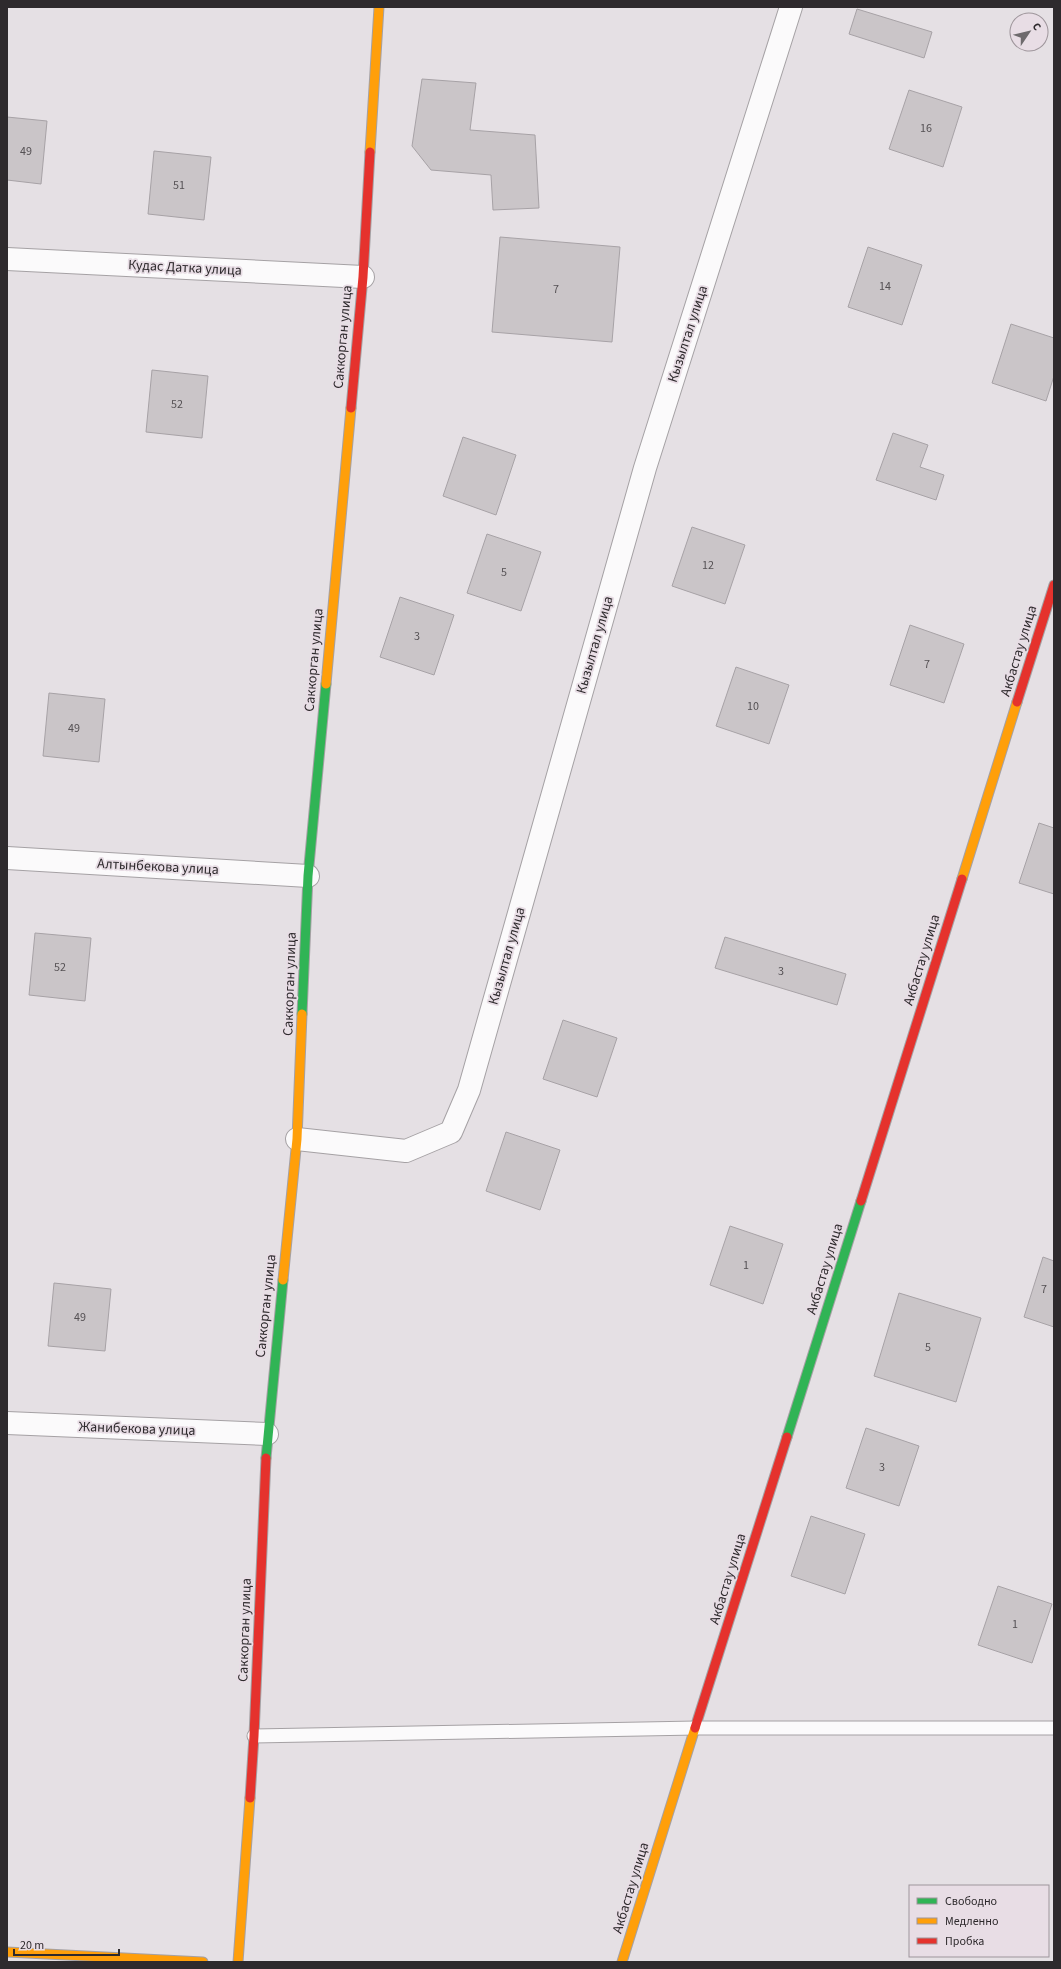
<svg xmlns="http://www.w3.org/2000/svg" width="1061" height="1969" font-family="'Source Sans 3',sans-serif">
<rect width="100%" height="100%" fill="#e5e0e4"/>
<!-- building -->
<path fill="#cac5c8" stroke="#a7a2a6" d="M857 9 932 32 924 58 849 34Z
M422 79 476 83 470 130 535 135 539 208 493 210 491 175 431 170 412 146Z
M909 90 962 107 943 167 889 149Z
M7 117 47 121 41 184 7 180Z
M154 151 211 157 204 220 148 214Z
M500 237 620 247 612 342 492 332Z
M868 247 922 265 902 325 848 307Z
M1011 324 1054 338V376L1046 401 992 383Z
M152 370 208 376 202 438 146 432Z
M893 433 928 445 920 467 944 475 936 500 876 480Z
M463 437 516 455 496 515 443 496Z
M692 527 745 545 725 604 672 586Z
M487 534 541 552 521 611 467 593Z
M400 597 454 615 434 675 380 657Z
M910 625 964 644 944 703 890 685Z
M736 667 789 685 769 744 716 726Z
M49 693 105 699 99 762 43 756Z
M1039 823 1054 828V894L1019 883Z
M35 933 91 938 85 1001 29 995Z
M725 937 846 974 837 1005 715 968Z
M563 1020 617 1038 597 1097 543 1079Z
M506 1132 560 1150 540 1210 486 1191Z
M730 1226 783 1244 763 1304 710 1285Z
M1043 1257 1054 1261V1327L1024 1317Z
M54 1283 111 1289 105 1351 48 1346Z
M899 1293 981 1318 956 1402 874 1376Z
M866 1428 919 1446 899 1506 846 1488Z
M811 1516 865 1534 845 1594 791 1576Z
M998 1586 1052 1604 1032 1663 978 1645Z"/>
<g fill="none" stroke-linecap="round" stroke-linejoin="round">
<!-- lane casing -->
<g stroke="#a5a1a4" stroke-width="15">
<path id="lane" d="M254 1736 696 1728H1054"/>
</g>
<!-- street casing -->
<g stroke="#a5a1a4" stroke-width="24">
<path id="street" d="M7 259 363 277
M7 858 308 876
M297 1139 406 1151 451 1132 469 1090 645 468 791 7
M7 1423 267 1434"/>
</g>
<!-- fast casing -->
<g stroke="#a5a1a4" stroke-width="11">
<path id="fast" d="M302 1014 308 876 326 684
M787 1437 861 1201
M266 1458 283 1280"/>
</g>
<!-- slow casing -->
<g stroke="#a5a1a4" stroke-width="11">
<path id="slow" d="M370 152 379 7
M326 684 351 408
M962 879 1017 702
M283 1280 297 1139 302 1014
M7 1952 203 1962
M238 1962 250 1798
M622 1962 695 1728"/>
</g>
<!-- jam casing -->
<g stroke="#a5a1a4" stroke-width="11">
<path id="jam" d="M351 408 363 277 370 152
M1017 702 1054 585
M861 1201 962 879
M695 1728 787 1437
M250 1798 254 1736 266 1458"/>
</g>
<!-- lane -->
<use href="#lane" stroke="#fbfafb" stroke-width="13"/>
<!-- street -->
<use href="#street" stroke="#fbfafb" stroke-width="22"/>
<!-- fast -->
<use href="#fast" stroke="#30b455" stroke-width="9"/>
<!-- slow -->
<use href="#slow" stroke="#ff9f0a" stroke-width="9"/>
<!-- jam -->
<use href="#jam" stroke="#e5322d" stroke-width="9"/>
</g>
<g text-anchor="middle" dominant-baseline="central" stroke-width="3.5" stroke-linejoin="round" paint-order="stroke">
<!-- number labels -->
<g font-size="12" fill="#555154">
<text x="926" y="128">16</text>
<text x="26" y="151">49</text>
<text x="179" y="185">51</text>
<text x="885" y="286">14</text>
<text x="556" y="289">7</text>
<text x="177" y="404">52</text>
<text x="708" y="565">12</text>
<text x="504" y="572">5</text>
<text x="417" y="636">3</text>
<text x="927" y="664">7</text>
<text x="753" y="706">10</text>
<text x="74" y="728">49</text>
<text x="60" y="967">52</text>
<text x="781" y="971">3</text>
<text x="746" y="1265">1</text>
<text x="1044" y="1289">7</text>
<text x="80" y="1317">49</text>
<text x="928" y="1347">5</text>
<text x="882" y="1467">3</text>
<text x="1015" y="1624">1</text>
</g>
<!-- street labels -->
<g font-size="14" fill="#2e2a2d" stroke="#e8dde5">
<text transform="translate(185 268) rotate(3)">Кудас Датка улица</text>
<text transform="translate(688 334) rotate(-72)">Кызылтал улица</text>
<text transform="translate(343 337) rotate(-85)">Саккорган улица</text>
<text transform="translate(595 645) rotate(-74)">Кызылтал улица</text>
<text transform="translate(1019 651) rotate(-73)">Акбастау улица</text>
<text transform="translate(314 660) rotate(-85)">Саккорган улица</text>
<text transform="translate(158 867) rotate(3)">Алтынбекова улица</text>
<text transform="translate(507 956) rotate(-74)">Кызылтал улица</text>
<text transform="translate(922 960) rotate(-73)">Акбастау улица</text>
<text transform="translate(290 984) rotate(-88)">Саккорган улица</text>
<text transform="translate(825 1269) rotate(-73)">Акбастау улица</text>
<text transform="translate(266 1306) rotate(-84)">Саккорган улица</text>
<text transform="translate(137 1429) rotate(2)">Жанибекова улица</text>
<text transform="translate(728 1579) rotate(-73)">Акбастау улица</text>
<text transform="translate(245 1630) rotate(-88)">Саккорган улица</text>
<text transform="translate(631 1888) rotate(-73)">Акбастау улица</text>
</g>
</g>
<!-- border -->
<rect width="1061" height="1969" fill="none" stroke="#2e2a2d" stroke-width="16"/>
<!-- legend -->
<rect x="909" y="1885" width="140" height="72" fill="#e8dde5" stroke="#9e959b"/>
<rect x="917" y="1898" width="20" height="6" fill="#30b455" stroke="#9e959b"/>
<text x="945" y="1905" font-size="12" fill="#2e2a2d">Свободно</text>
<rect x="917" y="1918" width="20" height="6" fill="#ff9f0a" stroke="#9e959b"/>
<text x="945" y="1925" font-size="12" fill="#2e2a2d">Медленно</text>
<rect x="917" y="1938" width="20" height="6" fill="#e5322d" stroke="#9e959b"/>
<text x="945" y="1945" font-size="12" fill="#2e2a2d">Пробка</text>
<!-- north arrow -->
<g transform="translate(1029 32) rotate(55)"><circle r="19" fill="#e8dde5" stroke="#9e959b"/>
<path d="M0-3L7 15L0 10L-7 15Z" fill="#6e6a6d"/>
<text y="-6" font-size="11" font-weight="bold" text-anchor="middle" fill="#2e2a2d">С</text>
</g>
<!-- scale -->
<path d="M14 1949v6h105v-6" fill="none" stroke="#2e2a2d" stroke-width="2"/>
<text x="20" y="1949" font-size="12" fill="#2e2a2d" stroke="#e8dde5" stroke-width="3" paint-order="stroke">20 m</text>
</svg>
